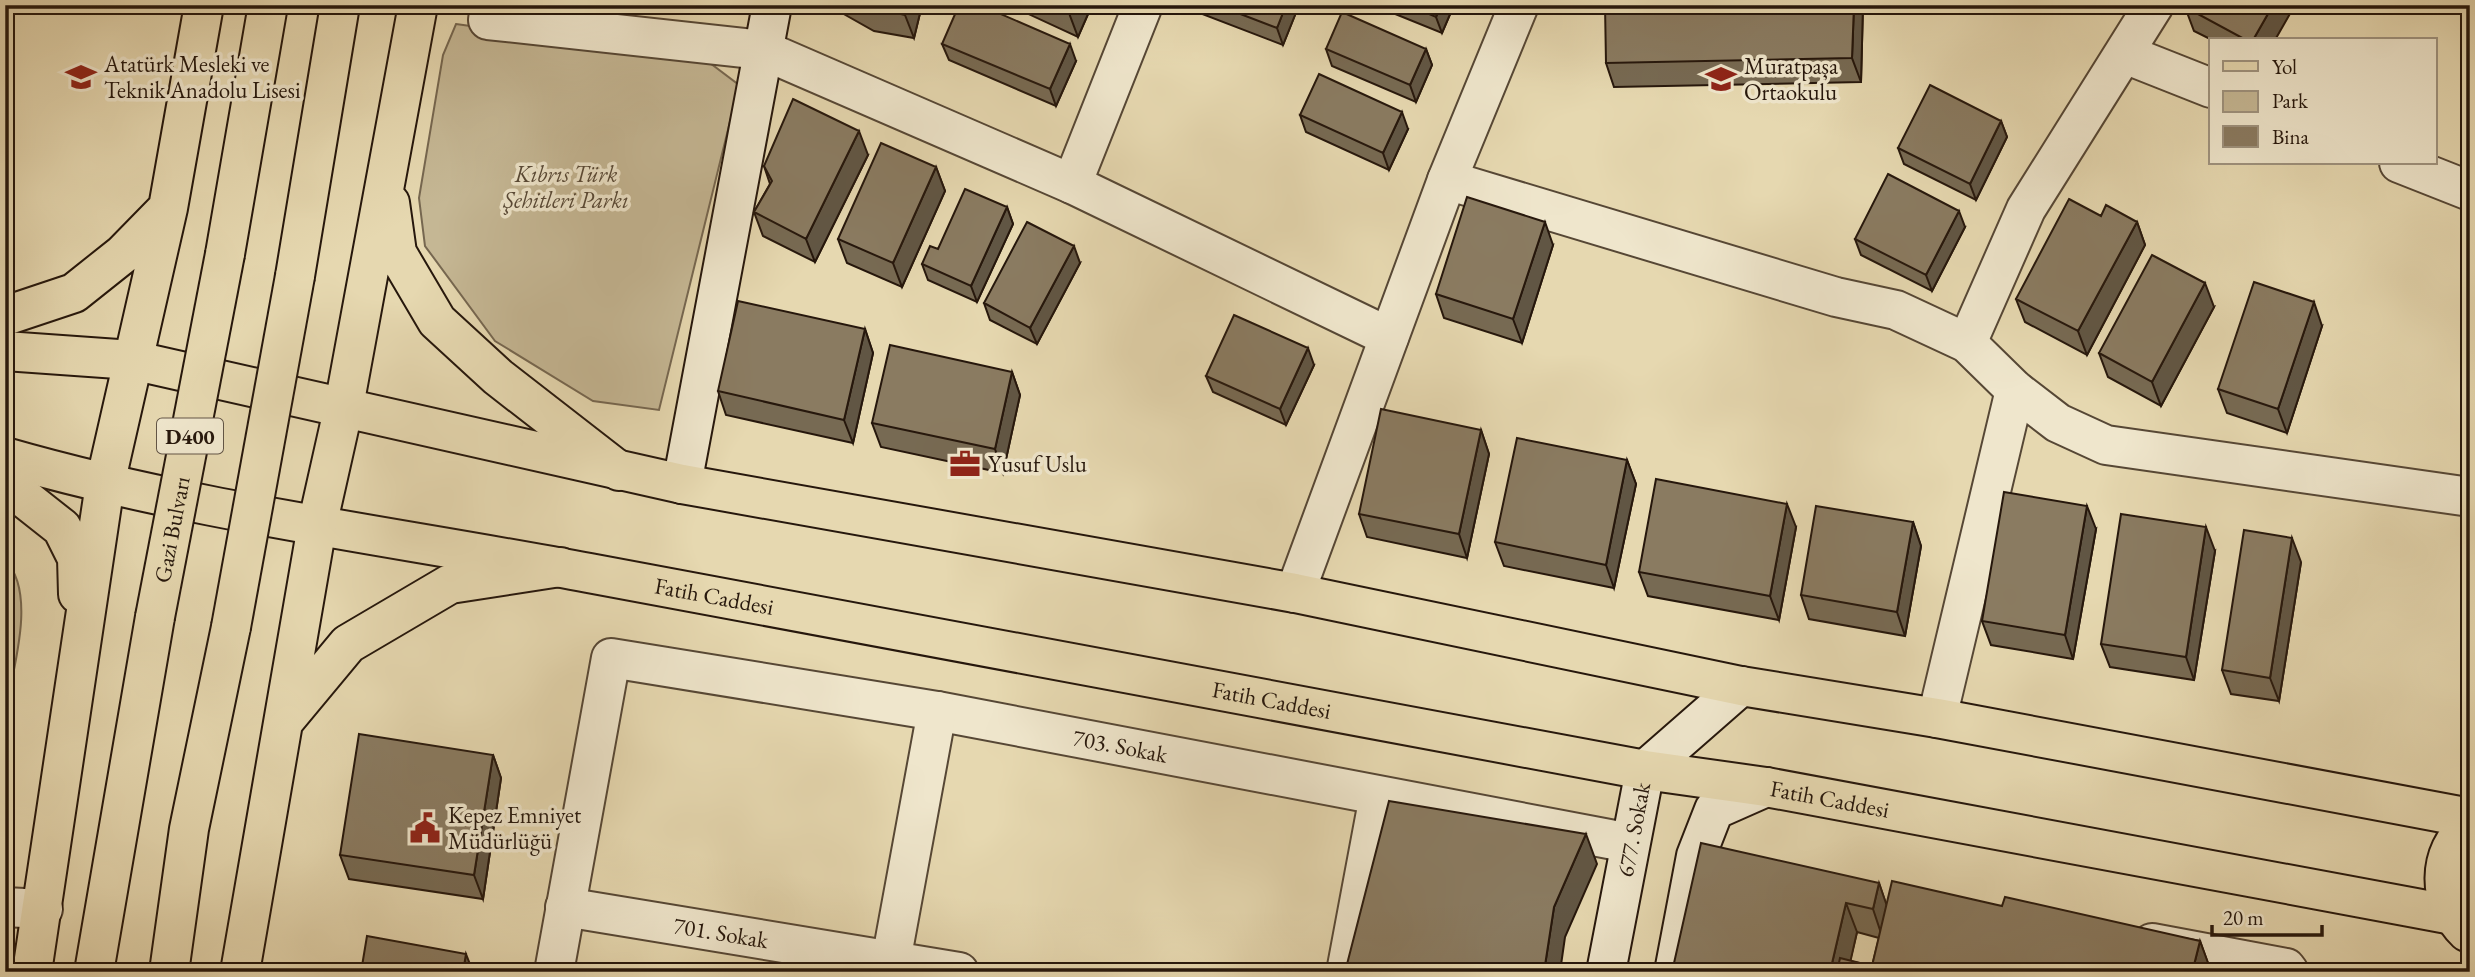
<svg xmlns="http://www.w3.org/2000/svg" width="2475" height="977" font-family="'EB Garamond',serif">
<rect width="100%" height="100%" fill="#e6d8b0"/>
<filter id="stains"><feTurbulence type="fractalNoise" baseFrequency=".00286" numOctaves="4"/><feColorMatrix values="0 0 0 0 .2 0 0 0 0 .09 0 0 0 0 .02 0 0 0 .5 -.17"/></filter>
<radialGradient id="worn" r=".72"><stop offset=".6" stop-color="#630" stop-opacity="0"/><stop offset="1" stop-color="#630" stop-opacity=".3"/></radialGradient>
<!-- green -->
<path fill="#c5b794" stroke="#766750" stroke-width="2" d="M456 24 662 53 698 54 739 85 659 410 593 401 495 341 425 246 419 198 443 55Z
M5 560C38 593 12 673 5 713Z"/>
<g fill="none" stroke-linecap="round" stroke-linejoin="round">
<!-- street casing -->
<g stroke="#564735" stroke-width="42">
<g id="street">
<path d="M490 5 488 20 763 50 1072 184 1389 337"/>
<path d="M2125 54 2211 88"/>
<path d="M2399 163 2470 191"/>
<path d="M1447 180 1836 297 1896 310 1967 343 2015 390 2058 423 2106 445 2470 497"/>
<path d="M1072 184 1143 5"/>
<path d="M1967 343 2026 209 2154 5"/>
<path d="M1295 593 1447 180 1519 5"/>
<path d="M1937 718 2015 390"/>
<path d="M5 907 43 909"/>
<path id="s1" d="M565 907 959 972"/>
<path d="M2152 943 2286 968 2289 972"/>
<path id="s2" d="M554 972 611 658 937 711 1630 843"/>
<path d="M889 972 937 711"/>
<path d="M1346 972 1379 796"/>
</g>
</g>
<!-- secondary casing -->
<g stroke="#26170c" stroke-width="42">
<g id="secondary">
<path d="M682 484 772 5"/>
<path id="s3" d="M1606 972 1645 770 1741 686"/>
<path d="M1674 972 1696 856 1714 810 1766 787"/>
</g>
</g>
<!-- primary casing -->
<g stroke="#26170c" stroke-width="42">
<g id="primary">
<path d="M5 351 132 360 682 484 1295 593 1741 686 1937 718 2470 818"/>
<path id="s4" d="M5 457C196 512 394 536 589 573 941 638 1293 704 1645 770L1766 787 2453 915"/>
<path d="M2467 932C2437 904 2436 851 2470 826"/>
</g>
</g>
<!-- highway casing -->
<g stroke="#26170c" stroke-width="42">
<path id="highway" d="M390 203 397 253 437 321 498 377 619 471
M225 254 268 5
M295 276 340 5
M5 316 74 293 123 254 168 208
M5 483 62 528 77 558 78 594
M284 721 348 644 450 584 560 567
M32 972 105 484 168 208 204 5
M94 972 155 617
M169 972 189 829 231 627
M240 972 317 526 344 406 418 5"/>
</g>
<!-- street -->
<use href="#street" stroke="#efe6cc" stroke-width="38"/>
<!-- secondary -->
<use href="#secondary" stroke="#efe6cc" stroke-width="38"/>
<!-- primary -->
<use href="#primary" stroke="#e6d8b0" stroke-width="38"/>
<!-- highway -->
<use href="#highway" stroke="#e6d8b0" stroke-width="38"/>
<!-- highway-bridge casing -->
<g stroke="#26170c" stroke-width="42" stroke-linecap="butt">
<g id="highway-bridge">
<path id="s5" d="M155 617 225 254"/>
<path d="M231 627 295 276"/>
</g>
</g>
<!-- highway-bridge -->
<use href="#highway-bridge" stroke="#e6d8b0" stroke-width="38"/>
</g>
<!-- wall -->
<path fill="#776a53" stroke="#26170c" stroke-width="2" fill-rule="evenodd" d="M835 5H922L914 38 874 31 842 13Z
M1009 5H1092L1078 37Z
M1194 5H1299L1283 45 1197 12Z
M1373 5H1454L1442 33Z
M1863 5 1861 82 1614 87 1606 63Z
M2185 7 2275 40H2212L2194 31Z
M942 44 1076 61 1056 106 949 60Z
M1326 49H1426L1432 65 1416 102 1332 66Z
M2470 67V97L2464 80Z
M1300 115 1408 129 1389 170 1306 132Z
M2001 121 2007 137 1976 200 1904 164 1898 148Z
M868 155 815 262 763 236 754 212 770 184 764 166Z
M936 167 945 191 902 287 847 263 838 239Z
M1007 207 1013 224 977 302 928 280 922 264 938 249Z
M2101 216 2137 222 2145 245 2087 355 2025 322 2016 299Z
M1965 227 1932 291 1861 255 1855 239Z
M1553 245 1522 343 1444 318 1436 294Z
M1080 263 1037 344 990 320 984 303Z
M2214 307 2161 406 2108 377 2099 353Z
M2322 326 2287 433 2227 413 2218 389Z
M865 329 873 353 853 443 726 415 718 391Z
M1314 365 1286 425 1213 392 1206 376Z
M1012 372 1020 395 1003 473 881 447 872 423Z
M1481 430 1489 454 1467 558 1367 537 1359 514Z
M1627 460 1636 484 1614 588 1504 566 1495 542Z
M1913 522 1921 546 1905 636 1809 619 1801 595Z
M1796 527 1779 620 1648 596 1639 572Z
M2096 529 2073 659 1991 645 1982 621Z
M2215 551 2194 680 2110 667 2101 644Z
M2301 562 2279 701 2231 694 2222 670Z
M493 755 501 778 483 899 349 879 340 855Z
M1879 883 1886 904 2002 906 2200 941 2210 969 1672 972ZM1857 932 1879 938 1872 966 1850 961Z"/>
<!-- shaded-wall -->
<path fill="#615644" stroke="#26170c" stroke-width="2" d="M907 5H922L914 38 905 15Z
M1073 5H1092L1078 37 1069 13Z
M1286 5H1299L1283 45 1277 28Z
M1441 5H1454L1442 33 1436 17Z
M1854 5H1863L1861 82 1852 58Z
M2273 5H2295L2275 40H2253Z
M1070 44 1076 61 1056 106 1050 89Z
M1426 49 1432 65 1416 102 1410 85Z
M1402 112 1408 129 1389 170 1383 153Z
M2001 121 2007 137 1976 200 1970 184Z
M859 131 868 155 815 262 806 239Z
M936 167 945 191 902 287 893 263Z
M1007 207 1013 224 977 302 971 286Z
M1959 211 1965 227 1932 291 1926 275Z
M1545 222 1553 245 1522 343 1513 319Z
M2137 222 2145 245 2087 355 2078 331Z
M1074 246 1080 263 1037 344 1030 328Z
M2205 283 2214 307 2161 406 2152 382Z
M2314 302 2322 326 2287 433 2278 409Z
M865 329 873 353 853 443 844 420Z
M1308 348 1314 365 1286 425 1280 409Z
M1012 372 1020 395 1003 473 995 449Z
M1481 430 1489 454 1467 558 1459 534Z
M1627 460 1636 484 1614 588 1606 565Z
M1787 504 1796 527 1779 620 1770 596Z
M2087 506 2096 529 2073 659 2065 635Z
M1913 522 1921 546 1905 636 1897 612Z
M2206 527 2215 551 2194 680 2186 657Z
M2292 538 2301 562 2279 701 2270 678Z
M493 755 501 778 483 899 474 875Z
M1586 834 1597 864 1565 937 1560 972H1544L1554 907Z
M1879 883 1889 912 1883 939 1873 909Z
M1846 903 1857 932 1848 972H1830Z
M2200 941 2211 971 2194 965Z
M466 954 473 972H463Z"/>
<!-- building -->
<path fill="#8a7b61" stroke="#26170c" stroke-width="2" d="M863 5H907L905 15Z
M959 5H980L1070 44 1050 89 942 44Z
M1053 5H1073L1069 13Z
M1217 5H1286L1277 28Z
M1408 5H1441L1436 17Z
M1605 5H1854L1852 58 1606 63Z
M2186 5H2273L2253 40H2246L2185 7Z
M1342 12 1426 49 1410 85 1326 49Z
M2470 67V83L2464 80Z
M1319 74 1402 112 1383 153 1300 115Z
M1930 85 2001 121 1970 184 1898 148Z
M793 99 859 131 806 239 754 212 772 181 764 166Z
M881 143 936 167 893 263 838 239Z
M1888 174 1959 211 1926 275 1855 239Z
M965 189 1007 207 971 286 922 264 930 246 938 249Z
M1467 197 1545 222 1513 319 1436 294Z
M2069 199 2101 216 2106 205 2137 222 2078 331 2016 299Z
M1027 222 1074 246 1030 328 984 303Z
M2152 255 2205 283 2152 382 2099 353Z
M2254 282 2314 302 2278 409 2218 389Z
M738 301 865 329 844 420 718 391Z
M1234 315 1308 348 1280 409 1206 376Z
M890 345 1012 372 995 449 872 423Z
M1381 409 1481 430 1459 534 1359 514Z
M1517 438 1627 460 1606 565 1495 542Z
M1656 479 1787 504 1770 596 1639 572Z
M2004 492 2087 506 2065 635 1982 621Z
M1816 506 1913 522 1897 612 1801 595Z
M2121 514 2206 527 2186 657 2101 644Z
M2244 530 2292 538 2270 678 2222 670Z
M359 734 493 755 474 875 340 855Z
M1389 801 1586 834 1554 907 1544 972H1345Z
M1701 843 1879 883 1873 909 1846 903 1830 972H1672Z
M1892 881 2002 906 2005 897 2200 941 2194 965 2222 972H1837L1840 958 1872 966Z
M367 936 466 954 463 972H361Z"/>
<!-- icons -->
<defs>
<g id="school-bare" transform="scale(2.415)"><path d="M0-5L7-2L0 1L-7-2ZM-4 1L0 2.5L4 1V4Q0 6-4 4Z" fill="#8f2418" stroke="#efe6cc" stroke-width="2.5" paint-order="stroke"/></g>
<g id="office-bare" transform="scale(2.415)"><path d="M-6-3h4V-5.5h4V-3h4V5H-6ZM-1-4.5V-3h2v-1.5ZM-6 0V1H6V0Z" fill="#8f2418" stroke="#efe6cc" stroke-width="2.5" paint-order="stroke"/></g>
<g id="civic-bare" transform="scale(2.415)"><path d="M-.6-6.5H3V-4.5H.6V-3L4-1V1h2V6H-6V1h2V-1L-.6-3ZM-1.2 2.5V6h2.4V2.5Z" fill="#8f2418" stroke="#efe6cc" stroke-width="2.5" paint-order="stroke"/></g>
</defs>
<g fill-rule="evenodd">
<use href="#school-bare" x="81" y="77"/>
<use href="#school-bare" x="1721" y="79"/>
<use href="#office-bare" x="965" y="464"/>
<use href="#civic-bare" x="425" y="828"/>
</g>
<g text-anchor="middle" dominant-baseline="central" stroke-width="7" stroke-linejoin="round" paint-order="stroke">
<!-- shield labels -->
<rect fill="#efe6cc" stroke="#625546" stroke-width="2" x="157" y="418.5" width="66" height="35" rx="5"/>
<g font-size="21" font-weight="bold" fill="#26170c">
<text x="190" y="436">D400</text>
</g>
<!-- poi labels -->
<g font-size="23" fill="#26170c" stroke="#efe6cc" text-anchor="start">
<text x="104" y="64">Atatürk Mesleki ve<tspan x="104" dy="26">Teknik Anadolu Lisesi</tspan></text>
<text x="1744" y="66">Muratpaşa<tspan x="1744" dy="26">Ortaokulu</tspan></text>
<text x="988" y="464">Yusuf Uslu</text>
<text x="448" y="815">Kepez Emniyet<tspan x="448" dy="26">Müdürlüğü</tspan></text>
</g>
<!-- park labels -->
<g font-size="23" font-style="italic" fill="#564735" stroke="#efe6cc">
<text x="566" y="174">Kıbrıs Türk<tspan x="566" dy="26">Şehitleri Parkı</tspan></text>
</g>
<!-- street labels -->
<g font-size="23" fill="#26170c" stroke="#efe6cc">
<text stroke="none"><textPath href="#s5" startOffset="89">Gazi Bulvarı</textPath></text>
<text stroke="none"><textPath href="#s4" startOffset="723">Fatih Caddesi</textPath></text>
<text stroke="none"><textPath href="#s4" startOffset="1290">Fatih Caddesi</textPath></text>
<text stroke="none"><textPath href="#s2" startOffset="836">703. Sokak</textPath></text>
<text stroke="none"><textPath href="#s4" startOffset="1857">Fatih Caddesi</textPath></text>
<text stroke="none"><textPath href="#s3" startOffset="145">677. Sokak</textPath></text>
<text stroke="none"><textPath href="#s1" startOffset="158">701. Sokak</textPath></text>
</g>
</g>
<!-- margin -->
<rect width="2475" height="977" fill="none" stroke="#e6d8b0" stroke-width="28"/>
<rect x="7" y="7" width="2461" height="963" fill="none" stroke="#26170c" stroke-width="3.5"/>
<rect x="14" y="14" width="2447" height="949" fill="none" stroke="#26170c" stroke-width="2"/>
<!-- legend -->
<rect x="2209" y="38" width="228" height="126" fill="#efe6cc" stroke="#9f937f" stroke-width="2"/>
<rect x="2223" y="61" width="35" height="10" fill="#e6d8b0" stroke="#9f937f" stroke-width="2"/>
<text x="2272" y="74" font-size="21" fill="#26170c">Yol</text>
<rect x="2223" y="91" width="35" height="21" fill="#c5b794" stroke="#9f937f" stroke-width="2"/>
<text x="2272" y="108" font-size="21" fill="#26170c">Park</text>
<rect x="2223" y="126" width="35" height="21" fill="#8a7b61" stroke="#9f937f" stroke-width="2"/>
<text x="2272" y="144" font-size="21" fill="#26170c">Bina</text>
<!-- scale -->
<path d="M2212 925v10h110v-10" fill="none" stroke="#26170c" stroke-width="3.5"/>
<text x="2223" y="925" font-size="21" fill="#26170c" stroke="#efe6cc" stroke-width="5" paint-order="stroke">20 m</text>
<rect width="100%" height="100%" filter="url(#stains)"/>
<rect width="100%" height="100%" fill="url(#worn)"/>
</svg>
